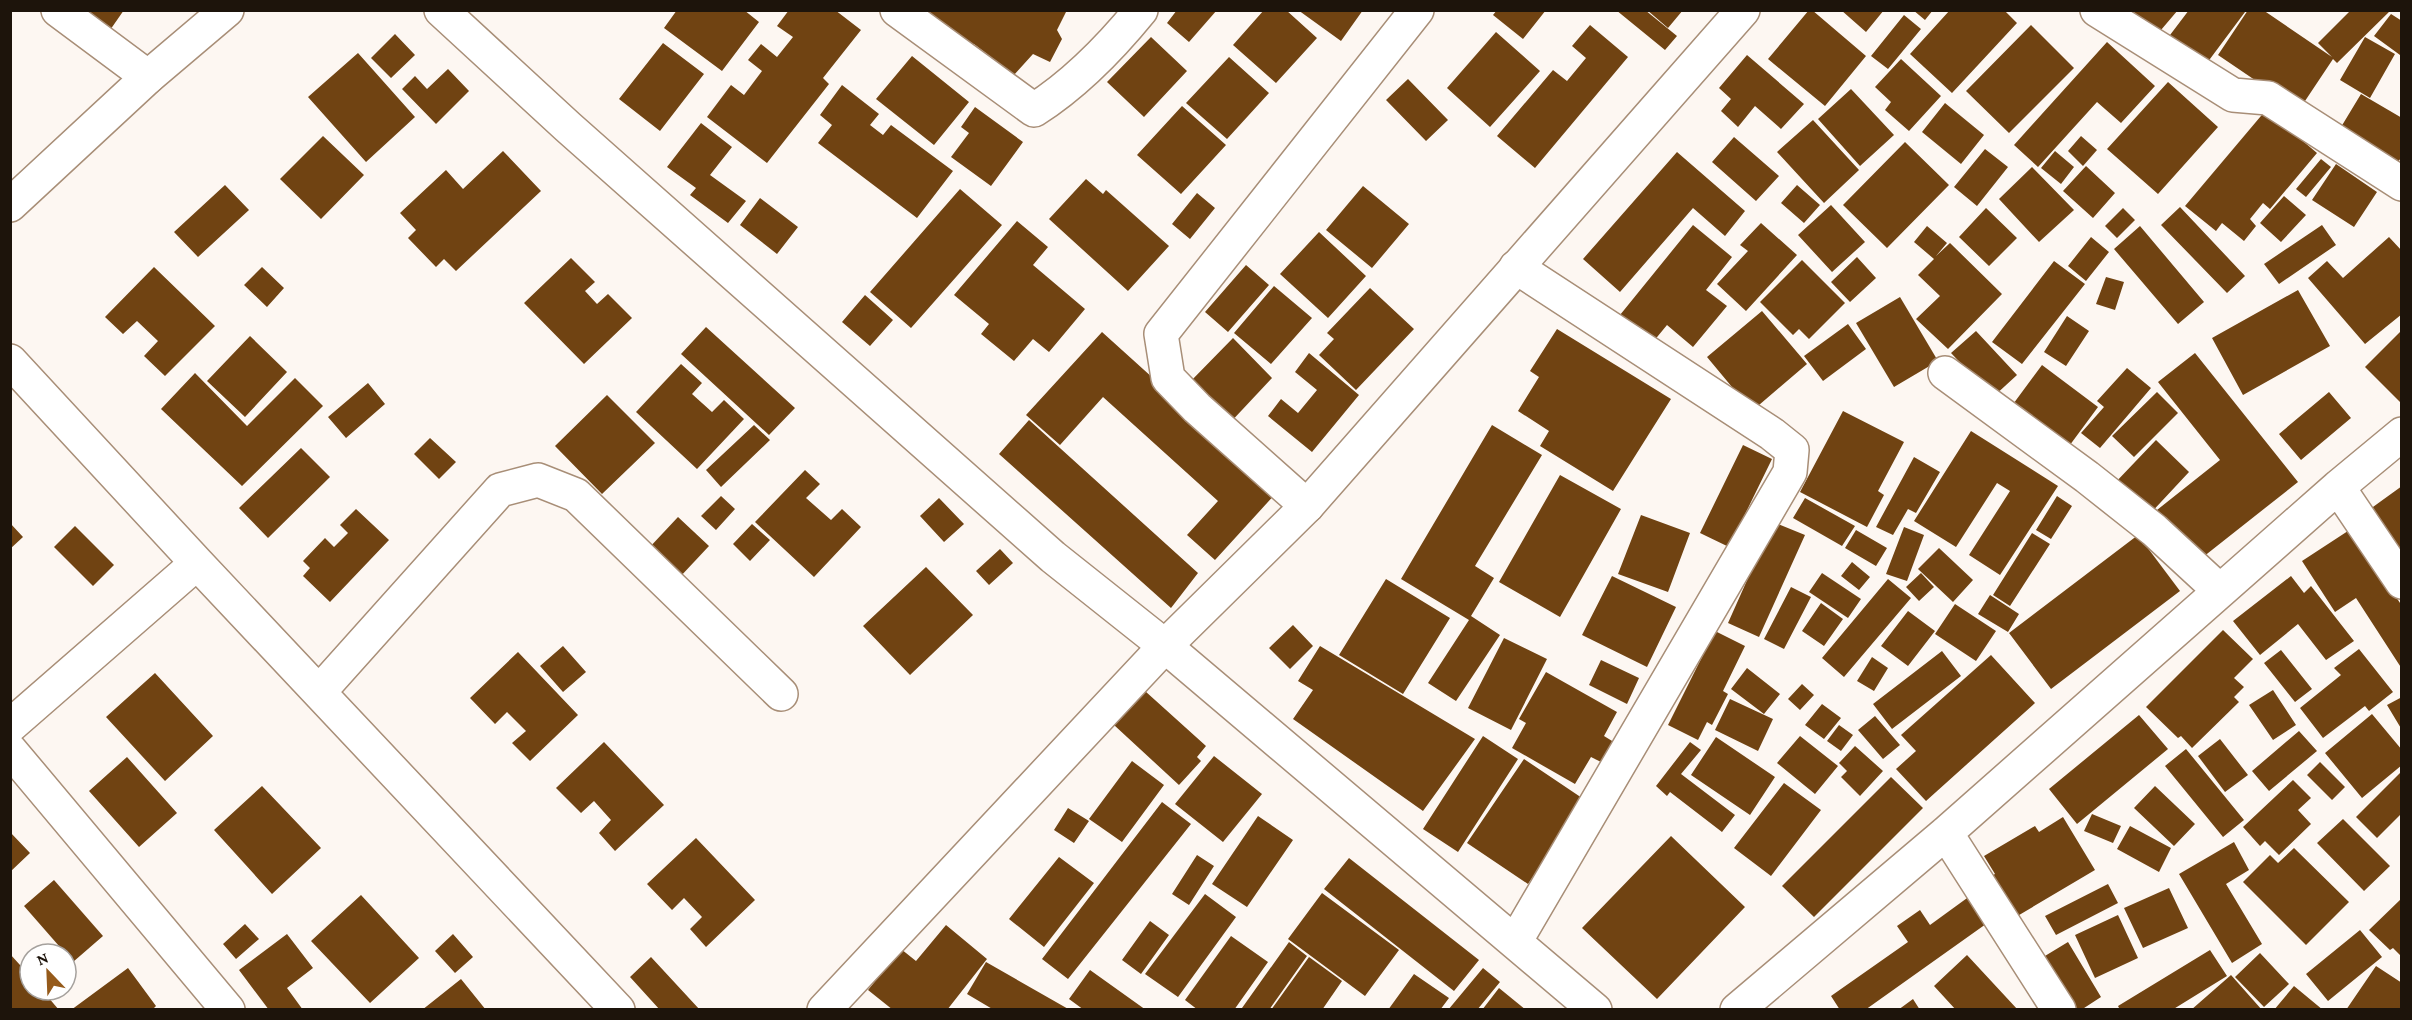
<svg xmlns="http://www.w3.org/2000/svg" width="2412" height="1020" font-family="'Crimson Pro',serif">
<rect width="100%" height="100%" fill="#fdf7f2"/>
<!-- building -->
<path fill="#704312" d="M76 10H124L108 33Z
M677 10H744L759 22 722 71 664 28Z
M789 10H835L861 30 823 78 829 84 767 163 707 117 731 85 744 95 762 71 748 60 761 44 777 57 793 37 777 26Z
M909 10H1067L1057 30 1062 39 1050 62 1033 54 1014 75 974 44 966 54Z
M1177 10H1217L1189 42 1167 23Z
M1264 10H1286L1317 38 1276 83 1233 45Z
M1298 10H1363L1341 41Z
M1497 10H1546L1523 39 1493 15Z
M1616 10H1645L1677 36 1665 50Z
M1647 10H1683L1668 28Z
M1809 10H1812L1866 56 1825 106 1768 59Z
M1841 10H1884L1866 32Z
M1913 10H1933L1925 20Z
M1950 10H2004L2017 23 1952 93 1910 54Z
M2136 10H2178L2155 37 2131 17Z
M2189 10 2245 12 2204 67 2167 39Z
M2248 10H2263L2332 57 2318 43 2351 10H2391L2337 63 2333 59 2299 110 2218 55Z
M2391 14 2402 21 2400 55 2374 36Z
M1904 15 1921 29 1888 69 1871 56Z
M1590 25 1628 57 1535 168 1497 136 1553 70 1567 81 1586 58 1572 46Z
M2031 25 2074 68 2009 133 1966 91Z
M1496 32 1540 71 1490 127 1447 88Z
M395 34 415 55 391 78 371 58Z
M1151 37 1187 71 1144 117 1107 82Z
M2365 37 2395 54 2370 98 2340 80Z
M2107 42 2155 86 2121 123 2097 102 2038 167 2014 145Z
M663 43 704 74 660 131 619 99Z
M358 53 415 117 366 162 308 97Z
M1747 55 1804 104 1781 129 1755 106 1738 127 1721 111 1731 99 1719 88Z
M912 56 969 102 934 145 876 99Z
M1229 57 1269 93 1227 139 1186 103Z
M1901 59 1941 96 1909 131 1885 110 1891 102 1875 87Z
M448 69 469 91 436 124 402 89 415 76 427 89Z
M1408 79 1448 120 1426 141 1386 100Z
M2168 82 2218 127 2158 194 2107 149Z
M842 85 879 114 870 125 883 135 891 125 953 171 917 218 818 143 832 125 820 115Z
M1851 89 1894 135 1860 166 1818 119Z
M2361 94 2402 118V156L2395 167 2338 132Z
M1945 103 1984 135 1961 164 1922 132Z
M1182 106 1226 145 1181 194 1137 155Z
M975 107 1023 142 991 186 951 157 969 133 961 127Z
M2266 110 2317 153 2270 209 2263 203 2250 219 2256 226 2244 241 2222 223 2216 231 2185 206Z
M1813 120 1859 170 1824 203 1777 152Z
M701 123 732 147 710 175 746 201 728 223 690 195 696 188 667 167Z
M323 136 364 175 321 219 280 179Z
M2081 136 2097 150 2083 166 2068 151Z
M1734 137 1779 176 1756 201 1712 162Z
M1905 142 1949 185 1887 248 1843 205Z
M1985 149 2008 167 1977 206 1954 187Z
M503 151 541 191 456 271 444 259 436 267 408 238 416 230 400 213 446 170 463 189Z
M2055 151 2074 167 2061 184 2041 168Z
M1677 152 1745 211 1725 236 1693 208 1620 292 1583 259Z
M2321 159 2331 167 2306 197 2296 189Z
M2336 164 2377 192 2354 227 2312 200Z
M2086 166 2115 193 2093 218 2063 191Z
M2032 167 2074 210 2039 242 1999 199Z
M1086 179 1103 194 1106 190 1169 246 1128 291 1049 219Z
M225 185 249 210 198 257 174 232Z
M1797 185 1820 205 1804 223 1781 203Z
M1363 186 1409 224 1372 268 1326 230Z
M960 189 1002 225 911 328 870 292Z
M1197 193 1215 208 1190 239 1172 224Z
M2284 196 2306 215 2281 242 2260 223Z
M760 198 798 227 777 254 740 225Z
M1831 205 1865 242 1832 272 1798 235Z
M2180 207 2245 276 2227 293 2161 225Z
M1986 208 2017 238 1989 266 1959 237Z
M2123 208 2135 220 2117 238 2105 226Z
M1017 221 1048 247 1033 265 1085 309 1049 352 1033 339 1014 361 981 334 989 324 954 295Z
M1761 223 1797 255 1746 311 1717 284 1748 251 1740 245Z
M1693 225 1732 257 1706 290 1727 306 1693 347 1667 325 1653 342 1620 315Z
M2322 225 2336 245 2279 284 2264 264Z
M1927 226 1947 243 1936 256 1950 243 2002 294 1948 349 1916 319 1940 296 1918 275 1934 259 1914 242Z
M2140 226 2204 302 2178 324 2114 249Z
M1319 232 1366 276 1328 318 1280 274Z
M2091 237 2109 252 2086 281 2068 266Z
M2389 237 2402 251V314L2365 344 2308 278 2327 261 2343 278Z
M1857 257 1876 278 1850 302 1831 282Z
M571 258 595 282 585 291 597 304 608 294 632 318 584 364 524 303Z
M1802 260 1845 303 1809 339 1799 329 1793 335 1760 302Z
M2054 261 2085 284 2022 364 1992 342Z
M1246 265 1269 285 1228 332 1205 312Z
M154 267 215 326 165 376 144 356 158 341 137 321 123 334 105 317Z
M262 267 284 288 267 307 244 285Z
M2106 277 2124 282 2115 310 2096 304Z
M1274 286 1312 318 1271 364 1234 333Z
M1370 288 1414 329 1356 390 1319 355 1334 339 1327 333Z
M2298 290 2330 346 2243 395 2212 338Z
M865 295 893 320 870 346 842 322Z
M1900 297 1938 361 1894 387 1856 323Z
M1762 311 1807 364 1752 411 1707 357Z
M2067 316 2089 331 2066 366 2044 352Z
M1848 324 1866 349 1823 381 1804 356Z
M706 327 795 408 769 435 681 354Z
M1557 329 1671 399 1613 491 1540 446 1549 431 1518 411 1539 377 1530 371Z
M2402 330V404L2365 367Z
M1976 331 2017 375 1993 397 1951 353Z
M1102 332 1278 491 1215 560 1187 535 1218 501 1103 397 1060 445 1026 415Z
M250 336 287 372 245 417 207 381Z
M1233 338 1272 378 1227 426 1187 385Z
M1309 353 1359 395 1312 452 1268 416 1281 399 1298 413 1317 390 1295 372Z
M2195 353 2298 482 2198 561 2157 510 2220 460 2158 382Z
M681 364 702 383 692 394 712 412 724 400 744 419 697 469 636 412Z
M2042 365 2098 407 2064 453 2008 411Z
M2127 368 2151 388 2100 448 2081 433 2104 407 2097 401Z
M195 373 247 426 295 378 323 406 242 486 161 409Z
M368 383 385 404 346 438 328 417Z
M2157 392 2178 413 2134 457 2112 436Z
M2329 392 2351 418 2301 460 2279 434Z
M607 395 655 443 602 494 555 446Z
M1843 411 1904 442 1878 491 1884 495 1867 527 1800 492Z
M1029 420 1198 573 1171 608 999 454Z
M754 425 770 440 721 487 706 470Z
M1492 425 1542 455 1475 566 1494 578 1471 616 1500 635 1456 701 1428 683 1469 620 1401 579Z
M1971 431 2058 486 2000 575 1969 555 2010 491 1997 483 1956 547 1914 521Z
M430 438 456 462 439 479 414 454Z
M2156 440 2189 472 2147 517 2113 485Z
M1743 445 1772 459 1729 547 1700 533Z
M301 448 330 477 268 538 239 508Z
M1914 457 1940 472 1916 513 1908 509 1893 535 1876 527Z
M805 470 820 484 806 498 831 520 842 509 861 527 814 577 755 522Z
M1560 475 1621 509 1560 617 1499 582Z
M2402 486V561L2366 512Z
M721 496 735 509 716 530 701 516Z
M2057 496 2072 506 2051 539 2036 530Z
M939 498 964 524 944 542 920 516Z
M1805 498 1855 526 1842 546 1793 518Z
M356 509 389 540 330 602 303 576 310 568 303 561 325 538 334 547 348 533 340 525Z
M1641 515 1690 533 1668 592 1618 574Z
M678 517 709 546 679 578 648 549Z
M1773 522 1805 535 1759 637 1728 623Z
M10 523 23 537 10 549Z
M752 524 770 540 750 561 733 544Z
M75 526 114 565 93 586 54 547Z
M1904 527 1924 535 1907 581 1886 574Z
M2351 529 2402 606V669L2356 598 2335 612 2302 561Z
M1856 530 1887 548 1876 566 1845 548Z
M2032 533 2050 544 2010 606 1993 595Z
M2138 535 2180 591 2051 689 2009 633Z
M1939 548 1973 580 1953 602 1918 569Z
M1000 549 1013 563 989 585 976 571Z
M1852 562 1870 577 1859 590 1841 576Z
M926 567 973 615 910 675 863 626Z
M1822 573 1861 599 1848 618 1809 592Z
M1921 573 1934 587 1919 601 1906 587Z
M1612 576 1676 607 1647 667 1582 635Z
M2291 576 2304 593 2311 586 2354 641 2326 660 2298 624 2260 655 2233 621Z
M1386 579 1450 618 1403 694 1339 655Z
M1888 579 1911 598 1844 677 1822 658Z
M1791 587 1811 597 1784 649 1764 639Z
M1990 595 2019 614 2008 632 1978 614Z
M1821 603 1843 619 1824 646 1802 631Z
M1955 604 1996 631 1976 661 1935 634Z
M1908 611 1935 631 1908 666 1881 646Z
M1293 625 1313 646 1290 669 1269 648Z
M2223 630 2253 659 2234 678 2244 687 2234 697 2239 702 2192 748 2181 736 2178 738 2146 707Z
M1715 631 1745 646 1723 691 1728 694 1712 725 1707 722 1698 740 1668 725Z
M1504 638 1547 659 1511 730 1468 708Z
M563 646 586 672 563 692 540 666Z
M1320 646 1475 739 1423 811 1293 719 1313 690 1298 681Z
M2359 649 2393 692 2369 711 2365 706 2323 738 2300 708 2341 675 2334 668Z
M2281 650 2312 689 2295 702 2264 663Z
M1942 651 1961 676 1892 729 1873 704Z
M518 652 578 715 530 761 512 743 526 731 507 712 495 724 470 698Z
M1991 655 2035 703 1926 801 1896 769 1916 751 1901 735Z
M1872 657 1888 668 1874 691 1857 681Z
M1601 660 1639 678 1627 704 1589 685Z
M1747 668 1780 694 1764 714 1731 689Z
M1546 672 1617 712 1604 736 1617 744 1605 764 1591 757 1575 784 1512 748 1526 723 1519 719Z
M155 673 213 736 165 781 106 717Z
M1802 684 1814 695 1800 710 1788 699Z
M2273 690 2296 725 2273 740 2249 705Z
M1145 691 1206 746 1197 757 1201 761 1179 785 1114 725Z
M2402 697V730L2387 705Z
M1730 699 1773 719 1758 751 1715 730Z
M1822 704 1841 718 1824 739 1805 725Z
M2372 714 2402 750V765L2362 798 2325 753Z
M2139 715 2168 749 2077 824 2049 789Z
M1875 716 1900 745 1883 759 1858 730Z
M1839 725 1853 735 1841 751 1827 741Z
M2299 731 2317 751 2269 791 2252 771Z
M1483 736 1518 759 1458 852 1423 829Z
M1800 736 1838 766 1815 794 1777 763Z
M1716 737 1775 777 1750 815 1691 775Z
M2220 739 2248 775 2225 792 2198 756Z
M604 742 664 805 615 851 599 833 611 820 594 801 581 813 556 788Z
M1690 742 1701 750 1681 774 1735 815 1722 832 1670 792 1667 796 1656 786Z
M1855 746 1883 771 1860 796 1841 777 1847 771 1839 763Z
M2186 749 2244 820 2223 837 2165 766Z
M1214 756 1262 794 1223 842 1175 804Z
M127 757 177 813 139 847 89 791Z
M1524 759 1585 800 1528 884 1467 843Z
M1132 761 1164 785 1122 842 1089 819Z
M2320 762 2345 787 2332 800 2307 775Z
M2402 771V813L2377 838 2356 817Z
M1891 777 1923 808 1814 917 1782 886Z
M2293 780 2311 798 2298 810 2311 824 2279 855 2265 841 2260 846 2243 827Z
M1784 783 1821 810 1771 876 1734 848Z
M262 786 321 848 272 894 214 830Z
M2155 786 2195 824 2174 846 2134 808Z
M1162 802 1191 824 1068 979 1042 959Z
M1068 808 1089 821 1074 843 1054 830Z
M2092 814 2121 826 2113 843 2084 831Z
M1258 816 1293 840 1247 907 1212 884Z
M2063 817 2095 870 2009 921 1984 880 1995 874 1984 856 2035 826 2039 832Z
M2343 819 2390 866 2364 891 2317 843Z
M2130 826 2171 848 2159 872 2117 849Z
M10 832 30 853 10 872Z
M1671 836 1745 907 1657 999 1582 928Z
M696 838 755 900 706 947 690 929 702 917 684 898 672 910 647 884Z
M2234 842 2249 870 2226 884 2262 944 2232 963 2179 874Z
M2294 848 2349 902 2306 945 2243 882 2270 855 2278 863Z
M1197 855 1214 866 1189 905 1172 894Z
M1059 857 1094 883 1044 947 1009 919Z
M1349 858 1479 960 1454 991 1324 889Z
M54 880 103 936 73 962 24 906Z
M2108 884 2118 903 2056 935 2045 916Z
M2169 888 2188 928 2143 948 2124 908Z
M1322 893 1399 950 1365 996 1288 939Z
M1974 893 1993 919 1865 1010H1840L1831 996 1908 942 1897 926 1920 910 1930 925Z
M1205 894 1236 917 1178 997 1145 974Z
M361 895 419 958 370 1003 311 941Z
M2402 898V957L2393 948 2390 950 2369 930Z
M2118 915 2138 958 2095 978 2075 935Z
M1150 921 1169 935 1141 974 1122 960Z
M245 924 259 939 236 959 223 944Z
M946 925 987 959 947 1010H893L868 990 901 949 916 961Z
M2360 930 2382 957 2328 1001 2306 974Z
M287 934 313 968 287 988 303 1010H269L239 970Z
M453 934 473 957 455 973 435 951Z
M1231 936 1268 962 1234 1010H1198L1185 1000Z
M1289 942 1307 956 1269 1010H1244L1242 1008Z
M2068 942 2101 997 2081 1010H2071L2040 959Z
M2210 950 2227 976 2172 1010H2120L2118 1006Z
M2260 953 2289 984 2264 1007 2235 977Z
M10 954 30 976V990H42L59 1010H10Z
M1967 955 2018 1010H1956L1934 986Z
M651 957 700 1010H660L630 977Z
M1309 957 1342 981 1322 1010H1271Z
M986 962 1070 1010H994L967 994Z
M2376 966 2402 983V1010H2346Z
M128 968 156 1006 152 1010H71Z
M1483 968 1500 982 1477 1010H1448Z
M1090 970 1146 1010H1084L1069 999Z
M1414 974 1449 998 1440 1010H1388Z
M2231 975 2262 1010H2191Z
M461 979 486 1010H422Z
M2294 986 2323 1010H2274Z
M1499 988 1526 1010H1482Z
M1913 999 1920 1010H1898Z"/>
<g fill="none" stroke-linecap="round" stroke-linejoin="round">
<!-- minor casing -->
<g stroke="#a88e77" stroke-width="36">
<path id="minor" d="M58 10 148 77
M441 10 568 127 1053 557 1165 646 1595 1010
M897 10 1034 110C1075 84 1110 48 1141 10
M2097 10 2233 95 2268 98 2402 184
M10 361 197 563 618 1010
M1945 373 2087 477 2154 530 2220 591
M2338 487 2402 582
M1307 506 1197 408 1168 378 1161 334 1417 10
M320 691 500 490 538 480 576 495 781 694
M10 726 197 563
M10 750 228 1010
M1946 833 2059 1010
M1515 942 1790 472 1792 450 1772 434 1516 267
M1737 1010 1946 833 2338 487 2402 434"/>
</g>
<!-- tertiary casing -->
<g stroke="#a88e77" stroke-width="36">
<path id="tertiary" d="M10 205 148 77 227 10
M824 1010 1165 646 1307 506 1743 10"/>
</g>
<!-- minor -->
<use href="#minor" stroke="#fff" stroke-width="33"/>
<!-- tertiary -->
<use href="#tertiary" stroke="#fff" stroke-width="33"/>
</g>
<!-- border -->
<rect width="2412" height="1020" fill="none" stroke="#1d140b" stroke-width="24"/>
<!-- north arrow -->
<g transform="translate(48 972) rotate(337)"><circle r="28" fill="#ffffff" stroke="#a5a19d" stroke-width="1.5"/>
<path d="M0-4.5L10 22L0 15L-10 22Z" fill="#955a1a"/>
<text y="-9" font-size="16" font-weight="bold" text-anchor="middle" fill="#1d140b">N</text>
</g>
</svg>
